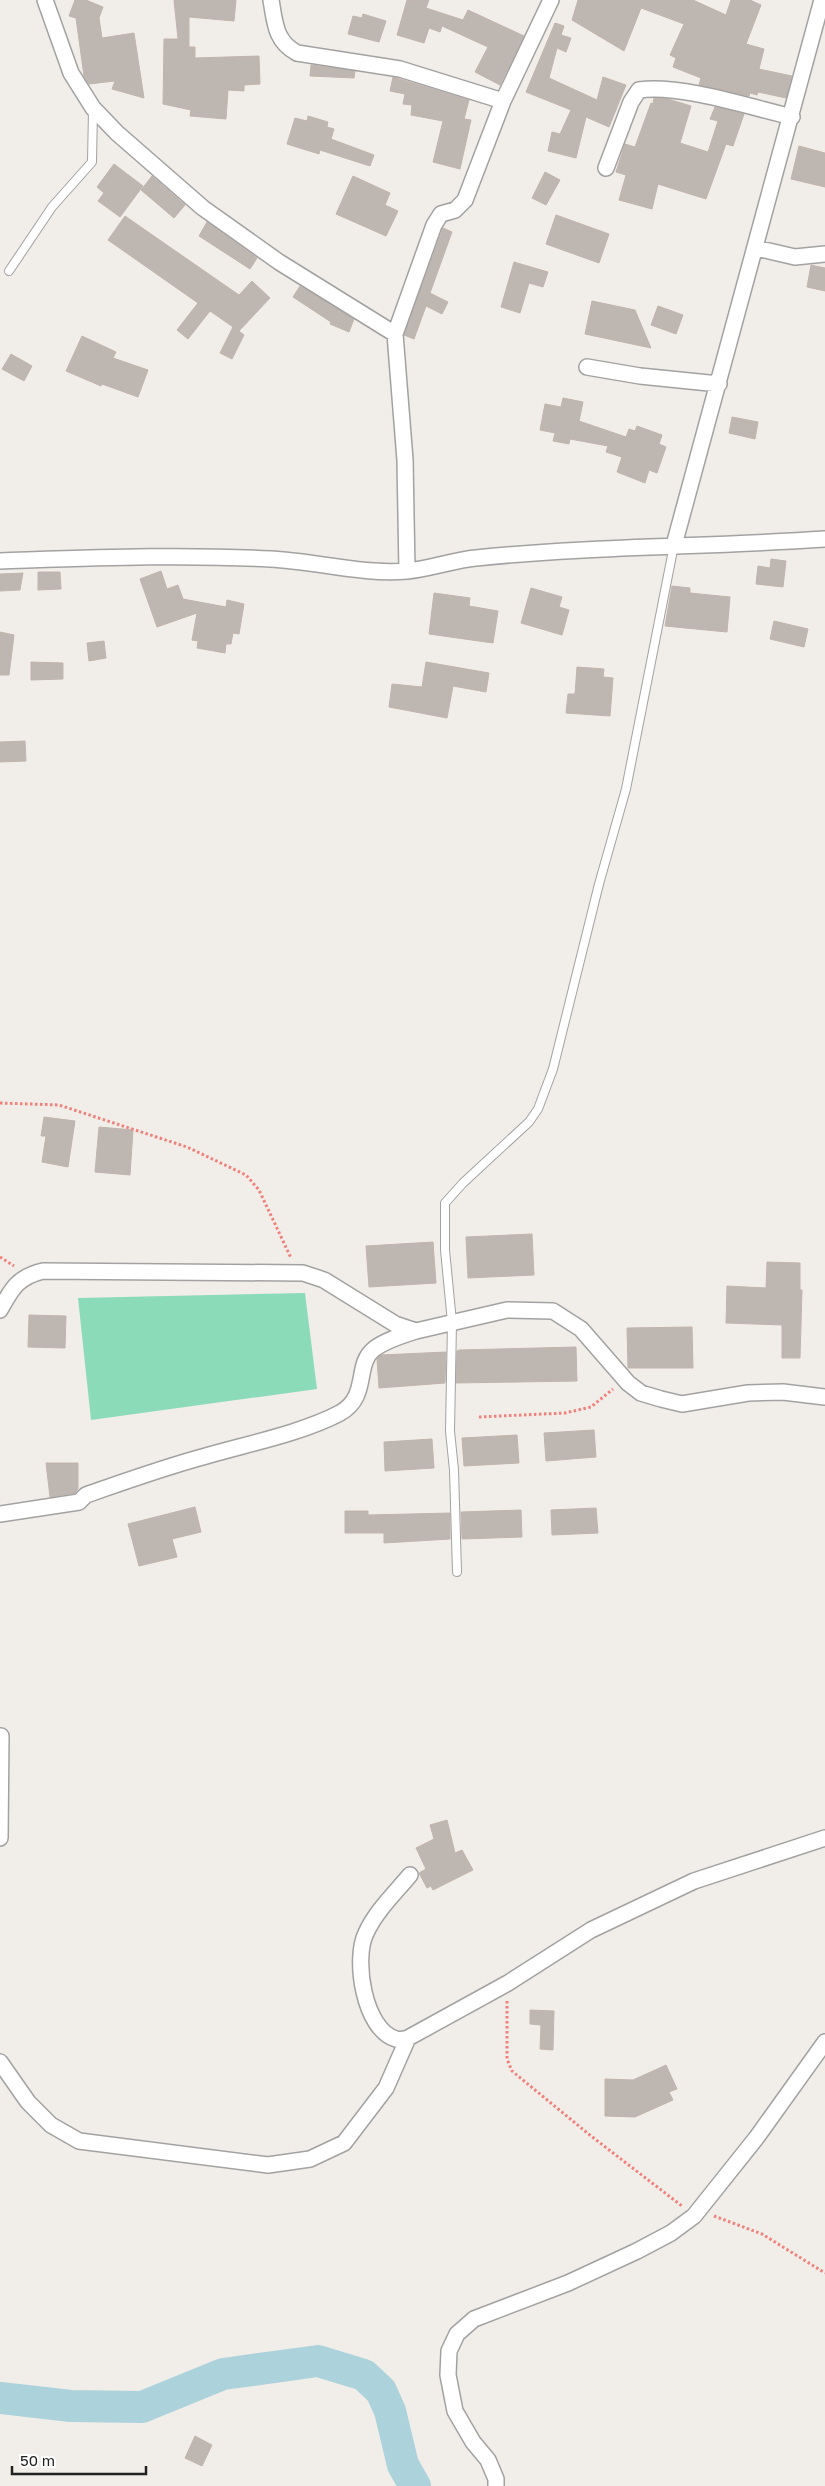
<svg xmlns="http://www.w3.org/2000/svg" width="825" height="2486" font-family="'Golos Text',sans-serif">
<rect width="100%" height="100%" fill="#f1eee9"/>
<!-- pitch -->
<path fill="#8cdbb8" d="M305 1293 317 1389 91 1420 78 1298Z"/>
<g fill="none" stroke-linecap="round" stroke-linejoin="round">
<!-- river -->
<path stroke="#acd3dc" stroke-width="32" d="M0 2398 71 2406 142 2407 223 2374 318 2361 364 2375 381 2391 390 2411 403 2465 415 2486"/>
</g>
<!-- building -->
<path fill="#beb7b1" stroke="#c2b4ac" d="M75 0H86L103 7 99 18 102 38 134 33 144 98 112 89 115 81 89 84 84 76 76 18 69 16Z
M174 0H236L234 21 189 17V47H195V58L259 56 260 84 244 85V91L228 90 226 119 190 116 191 110 163 104 164 39H178Z
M407 0H429L426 8 463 20 468 10 524 36 500 85 475 72 488 47 442 26 440 32 429 28 424 43 397 35Z
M578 0H693L726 15 731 0H750L761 5 746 44 764 49 759 69 792 76 786 98 758 92 757 95 750 93 749 96 699 85 701 78 673 67 676 58 670 55 684 24 641 8 624 51 572 20Z
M363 14 386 21 379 42 348 34 353 16 362 18Z
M555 23 564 26 561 35 571 38 566 52 557 48 549 78 597 100 603 77 626 85 609 127 586 117 576 158 548 151 552 132 560 134 571 110 526 92Z
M311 65 355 71 354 78 310 76Z
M393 77 469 100 464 119 471 120 460 169 433 162 443 121 411 115 412 105 403 104 405 94 390 91Z
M654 98 668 99 691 106 680 143 708 152 718 121 710 119 715 107 744 114 733 146 726 144 706 199 658 184 652 209 619 200 626 175 616 172 625 144 635 147 651 103 653 104Z
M308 116 328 122 327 127 334 129 331 139 374 155 370 166 320 150 319 154 287 144 295 118 307 121Z
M799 146 825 153V187L791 179Z
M114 164 143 186 120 217 98 201 104 193 97 187Z
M545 172 560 180 546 205 532 198Z
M152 176 185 205 174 218 141 190Z
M353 176 390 193 385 205 398 211 386 236 336 214Z
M556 215 609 234 599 263 546 244Z
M125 216 239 295 252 281 270 298 239 331 244 335 232 359 220 353 233 327 210 311 188 339 177 330 198 303 108 240Z
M207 222 257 258 250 269 199 236Z
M443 228 452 232 430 293 448 302 442 314 426 306 414 339 404 335Z
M514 262 548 272 543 287 529 283 520 313 501 307Z
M811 265 825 268V291L807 287Z
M300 286 354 319 349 332 330 324 331 322 293 297Z
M592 301 635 310 651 348 585 334Z
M658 306 683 315 676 334 651 325Z
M82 336 116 352 113 358 148 370 138 397 102 384 101 386 66 371Z
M11 354 32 366 24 381 2 369Z
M563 398 583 402 579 421 626 437 629 429 635 431 637 426 662 435 659 444 666 447 657 473 649 470 645 483 617 472 622 457 606 452 608 446 570 439 569 444 553 441 555 433 540 430 545 404 561 407Z
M732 417 758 422 755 439 729 433Z
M771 559 786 561 783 587 756 584 758 566 770 568Z
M161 571 167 589 178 585 183 599 226 607 227 600 244 604 239 634 233 633 231 644H226L225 653 197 648 198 641 192 640 197 613 157 627 140 579Z
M38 572H60L61 589 38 590Z
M23 573 20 590 0 591V574Z
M672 586 690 588V593L730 597 727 632 665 626Z
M531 588 562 597 559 607 569 610 562 635 521 623Z
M434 593 470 598 469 606 498 611 493 643 429 634Z
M774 621 808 629 804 647 770 639Z
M0 632 14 635 9 675H0Z
M104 641 106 658 89 661 87 643Z
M31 662 63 663V679L31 680Z
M426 662 489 673 486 692 453 686 447 718 389 707 392 684 422 687Z
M577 667 604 669 603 677 613 678 610 716 566 713 568 694H575Z
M25 741 26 761 0 762V742Z
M44 1117 75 1121 68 1167 42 1162 46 1136H41Z
M99 1127 133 1130 130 1175 95 1172Z
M532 1234 534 1275 468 1278 466 1237Z
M433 1242 436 1283 369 1287 366 1246Z
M767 1262 800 1263V1290H802L800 1358H782V1325L726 1323 727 1286 766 1288Z
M29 1315 66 1316 65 1348 28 1347Z
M692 1327 693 1368H628L627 1328Z
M576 1347 577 1381 456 1383 457 1351 459 1350Z
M446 1352 445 1383 379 1388 377 1359 381 1355Z
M594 1430 596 1457 546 1461 544 1433Z
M517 1435 519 1463 464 1466 462 1438Z
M432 1439 434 1468 385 1471 384 1442Z
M46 1463H78V1489L75 1493 50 1497Z
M195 1507 201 1532 172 1539 177 1557 139 1566 128 1524Z
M596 1508 598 1533 552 1535 551 1510Z
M521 1510 522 1537 462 1539 461 1512Z
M345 1511H368V1515L450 1513V1539L384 1543V1533H345Z
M447 1820 455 1853 462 1850 473 1870 433 1890 431 1886 427 1888 419 1873 426 1869 416 1848 434 1839 430 1825Z
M530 2010 554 2011 553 2050 540 2049 541 2025 530 2024Z
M666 2065 677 2089 669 2092 673 2100 635 2117 605 2116V2079L633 2080Z
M195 2436 212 2445 202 2466 185 2458Z"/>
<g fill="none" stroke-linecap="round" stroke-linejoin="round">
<!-- lane casing -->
<g stroke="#a2a2a2" stroke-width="10">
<path id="lane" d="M9 271 52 207 92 162 93 110
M457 1572 454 1470 450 1431 452 1322 445 1250V1203L463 1183 529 1122 538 1109 553 1069 599 884 626 789 674 545"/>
</g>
<!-- street casing -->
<g stroke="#a2a2a2" stroke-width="18">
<path id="street" d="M45 0 71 73 93 108 117 133 203 208 279 262 395 334
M271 0C275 23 275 41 297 53L400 69 503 101
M606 168 631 102 639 90C680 84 750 107 792 117
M756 248 795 257 825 254
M587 367 640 376 719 384
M674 545 822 0
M0 561C90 558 180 554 270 559 315 561 362 575 407 571 430 569 453 560 476 558 592 546 709 547 825 539
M407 571 405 460 395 334 434 225 441 214 455 210 465 200 503 101 551 0
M0 1310C12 1288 18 1277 43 1271L303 1273 324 1280 395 1324 416 1331 507 1310 553 1311 581 1329 628 1383 641 1393 661 1399 682 1404 748 1393 783 1392 825 1397
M0 1514 79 1502 86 1495C126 1481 165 1467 206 1456 247 1444 302 1433 340 1413 370 1396 354 1365 374 1349 386 1340 403 1335 416 1331
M0 1838 1 1736
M410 1875C395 1893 376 1911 366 1933 353 1959 364 2030 396 2039 400 2040 405 2039 408 2038L508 1983 591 1930 694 1881 825 1838
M0 2062 28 2102 51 2125 79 2141 268 2165 310 2159 344 2143 386 2088 408 2038
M496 2486V2479L488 2460 473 2442 455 2411 448 2375 449 2351 457 2334 474 2319 568 2283 637 2251 671 2233 694 2216 757 2137 825 2042"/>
</g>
<!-- path -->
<path stroke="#f27f79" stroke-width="3" stroke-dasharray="2.5 2.5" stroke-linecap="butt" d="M0 1103 59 1105 187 1147 246 1175 259 1190 291 1258
M0 1257 14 1266
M479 1417 565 1413 591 1407 613 1389
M507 2001V2059L512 2071 591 2136 682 2206
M714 2216 762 2234 825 2273"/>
<!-- lane -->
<use href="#lane" stroke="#fff" stroke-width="8"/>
<!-- street -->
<use href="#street" stroke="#fff" stroke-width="15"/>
</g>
<!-- scale -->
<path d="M12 2466v8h134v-8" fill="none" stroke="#212121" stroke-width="2.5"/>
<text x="20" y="2466" font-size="15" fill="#212121" stroke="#ffffff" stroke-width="4" paint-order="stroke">50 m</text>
</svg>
